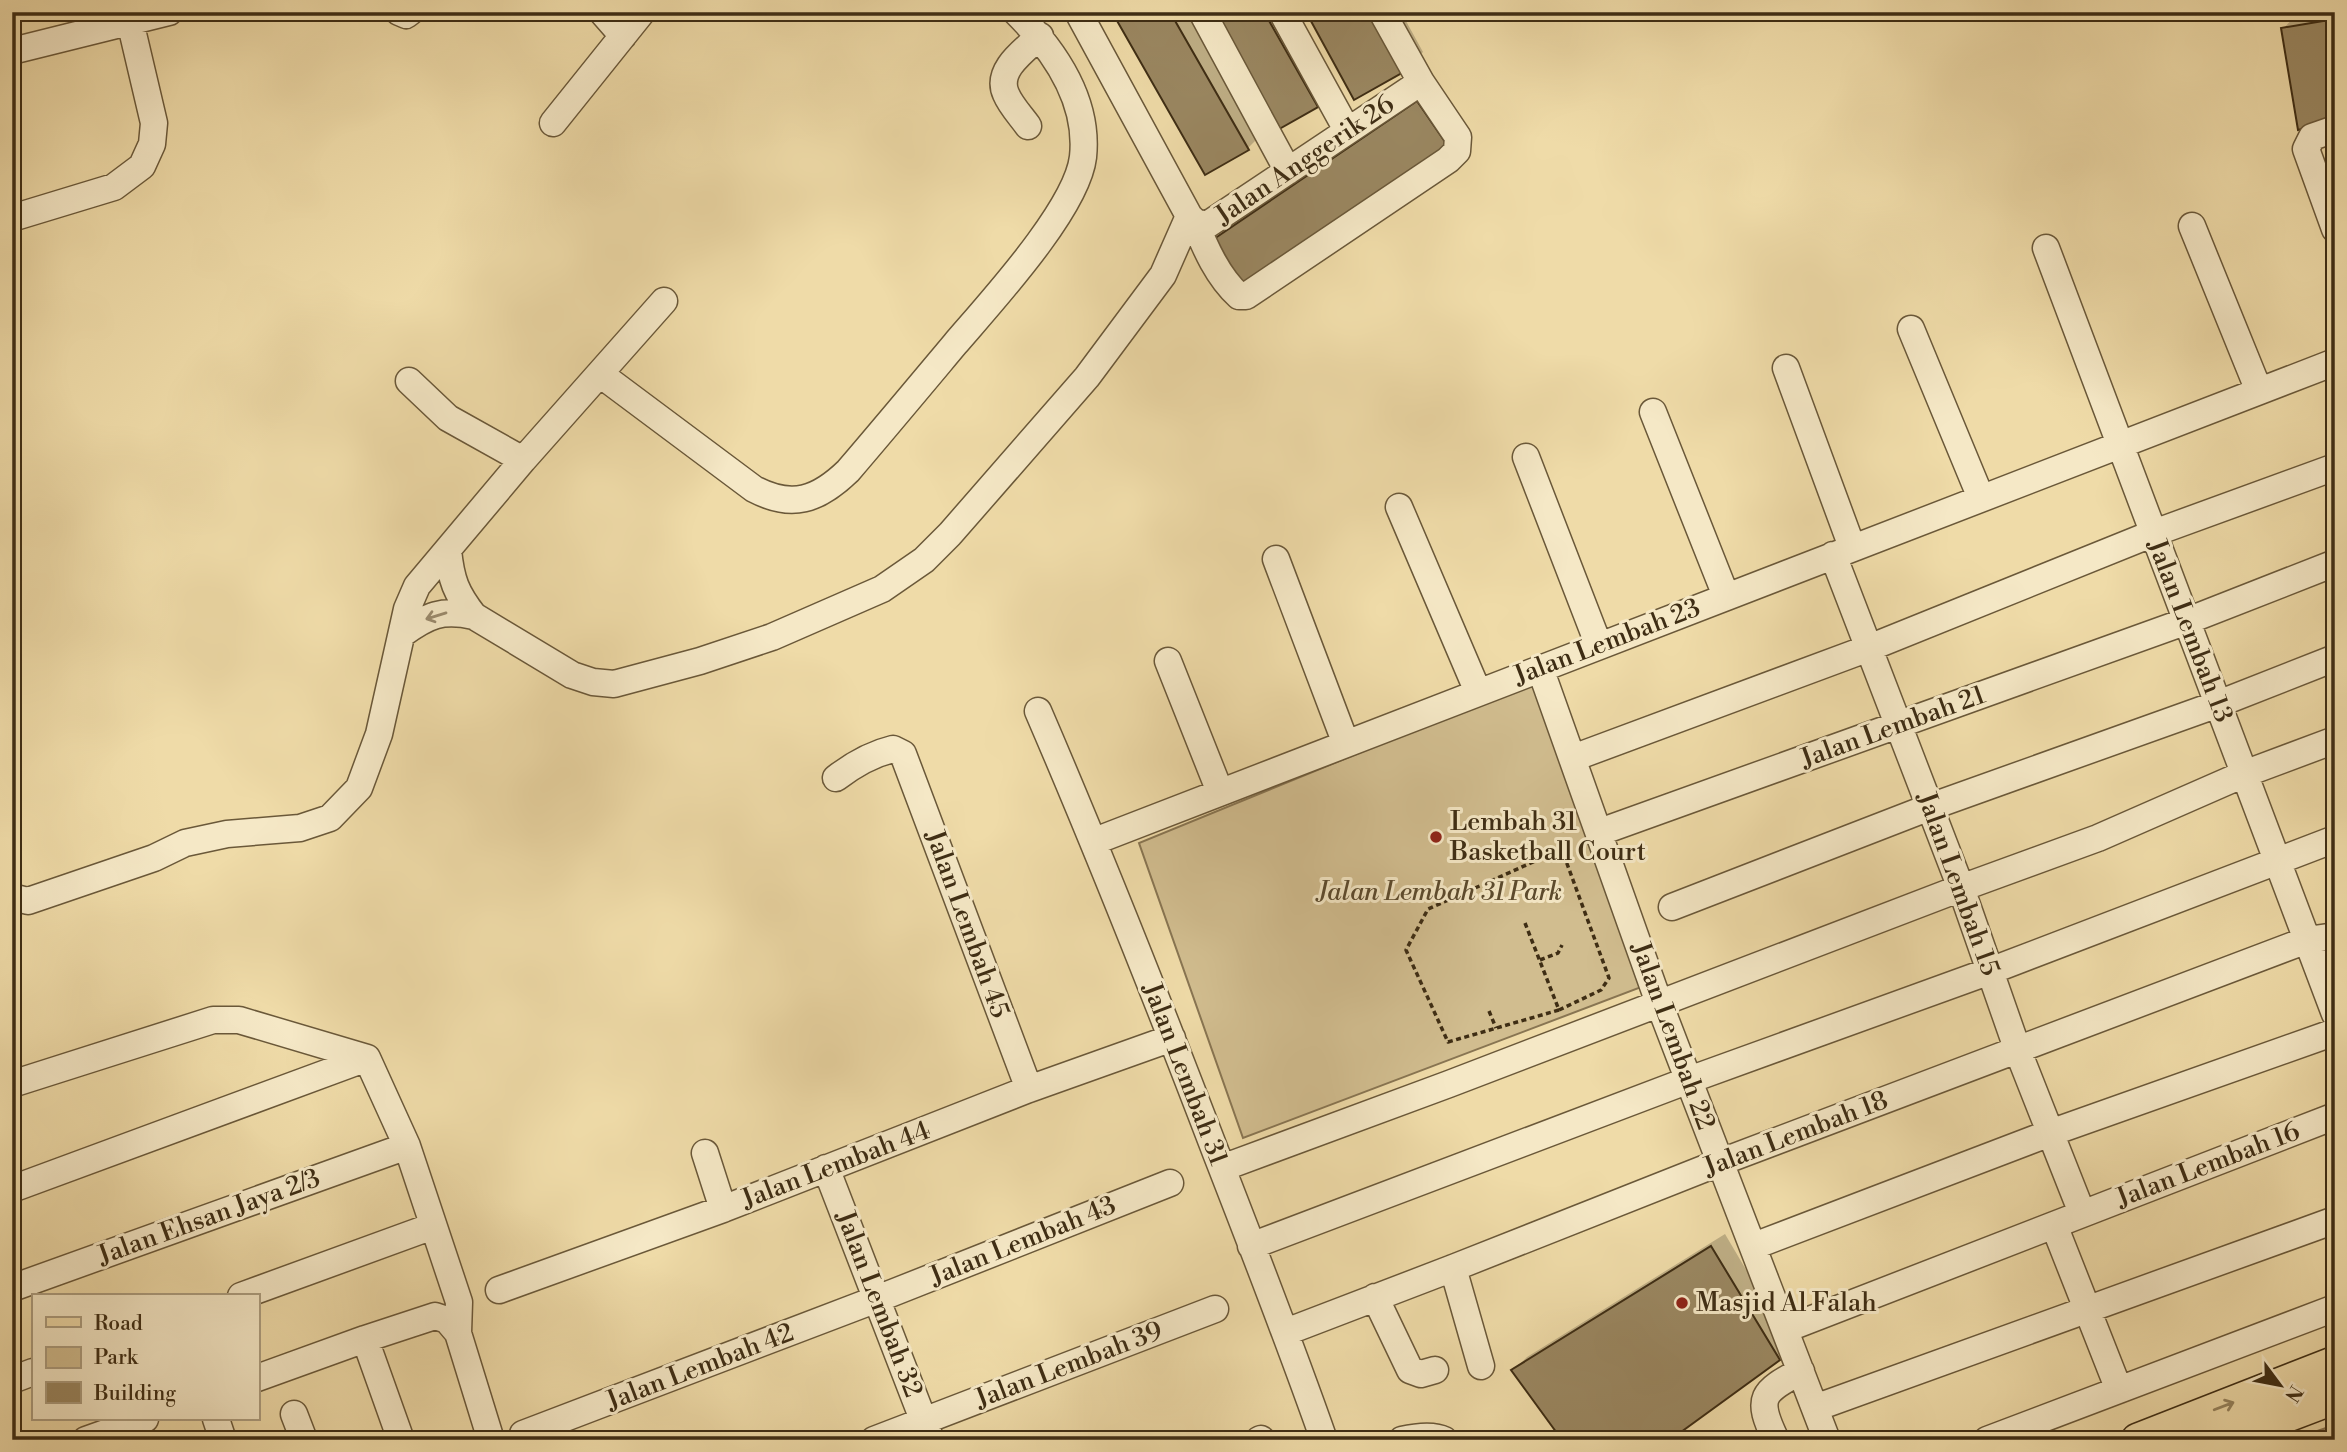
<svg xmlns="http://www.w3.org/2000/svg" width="2347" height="1452" font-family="'Libre Bodoni',serif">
<rect width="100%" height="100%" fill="#efdba8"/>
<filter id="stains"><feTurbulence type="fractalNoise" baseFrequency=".00286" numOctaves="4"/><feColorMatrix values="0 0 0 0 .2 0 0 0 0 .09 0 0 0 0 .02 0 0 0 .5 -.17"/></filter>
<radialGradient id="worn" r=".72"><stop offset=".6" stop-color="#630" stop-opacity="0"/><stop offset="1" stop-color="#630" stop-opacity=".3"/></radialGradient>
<!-- green -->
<path fill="#d1bd8f" stroke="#887552" stroke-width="2" d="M1535 681 1644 986 1243 1138 1139 843Z
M2335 1425V1440H2291Z"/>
<!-- shadow -->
<path fill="#0003" d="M1114 12H1197L1265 131 1248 148Z
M1207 12H1291L1334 88 1317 106Z
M1308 12H1401L1423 52 1405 69Z
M2299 12H2335V118L2283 29Z
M1435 85 1468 133 1213 241 1231 224Z
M1725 1234 1791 1346 1779 1359 1514 1370 1527 1357Z"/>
<!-- building -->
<path fill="#9a8761" stroke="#3e2d14" stroke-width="2" d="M1112 12H1170L1249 150 1205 175Z
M1205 12H1264L1318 107 1274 132Z
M1306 12H1374L1407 70 1354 100Z
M2335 19V120L2298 130 2281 28Z
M1417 101 1452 152 1245 291 1211 241Z
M1711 1246 1780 1360 1670 1440H1562L1511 1370Z"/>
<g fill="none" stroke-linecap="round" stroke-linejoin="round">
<!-- minor casing -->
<g stroke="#6a5839" stroke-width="29">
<path id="minor" d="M399 12 406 15 410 12
M602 12 623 36
M1078 12 1189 216 1195 222 1207 225 1421 82
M1202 12 1288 171
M1282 12 1347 130
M12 51 169 12
M553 123 642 12
M1028 126C1021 116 1011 106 1006 94 995 70 1025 50 1040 36
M2335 129 2312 137 2306 149 2335 229
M12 218 114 187 142 166 152 144 154 123 130 21
M1195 222C1205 248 1218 277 1239 296H1246L1448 160 1457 151 1458 137 1421 82 1382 12
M2192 226 2259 391
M2046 248 2335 1014
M1911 329 1981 498
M1786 368 1852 547
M600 374 754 489C792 509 818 500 848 471 884 429 919 387 955 344 990 303 1077 209 1083 157 1089 101 1054 50 1016 12
M409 381 448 418 523 460
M1653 412 1726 596
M1526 457 1599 646
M1399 507 1478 692
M448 550C451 580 456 593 474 616
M1833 555 1961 888 2018 1051 2082 1213
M1276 559 1346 744
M402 634C428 615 442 609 474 616L572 675 593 682 614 684 700 661 772 637 882 589 924 560 950 534 1087 377 1163 275 1189 216
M1168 661 1220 792
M1540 668 1659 1003 1827 1440
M1038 711C1101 857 1159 1004 1216 1153 1253 1248 1290 1343 1324 1440
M1573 758 1869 648 2154 533 2335 467
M836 778C853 765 872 754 893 749L903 754 1029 1089
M1600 832 2187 621 2335 563
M1095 841 2335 362
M12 897 28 901 154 858 185 843 227 834 300 828 330 818 359 788 379 734 407 609 417 586 523 460 664 301
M1672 907 1930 807 2218 704 2335 658
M12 1084 213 1020H239L367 1058 407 1146 459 1302 458 1333 491 1440
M705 1153 723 1209
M826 1168 931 1440
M1222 1168 1449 1084 1961 888 2098 838 2244 774 2335 740
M12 1189 367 1058
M2054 1225 2119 1390
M1251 1246 1689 1080 1990 971 2335 839
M1754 1246 2050 1133 2335 1032
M1453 1268 1481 1366
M12 1288 407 1146
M499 1290 723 1209 1029 1089 1172 1038
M241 1296 433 1226
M1375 1297 1410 1370 1421 1374 1435 1370
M1786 1329 2335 1116
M1286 1332 1453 1268 1721 1162 2307 940 2335 936
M365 1339 401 1440
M257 1378 365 1339 435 1316 447 1320 458 1333
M12 1380 33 1372
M1815 1408 2335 1220
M294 1414 304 1440
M216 1419 223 1440
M523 1434 877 1299 1170 1183
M86 1440 145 1419
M874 1440 1215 1309
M1259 1440 1261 1439
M1402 1440C1415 1437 1432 1434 1444 1440
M1776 1440C1755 1397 1762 1392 1801 1371
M1987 1440 2335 1308"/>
</g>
<!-- major casing -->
<g stroke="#3e2d14" stroke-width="36">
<path id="major" d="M2138 1440 2335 1363
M2222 1440 2335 1397"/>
</g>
<!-- path -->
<path stroke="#3e2d14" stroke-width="3.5" stroke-dasharray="5 3.5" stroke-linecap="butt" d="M1525 923 1559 1010 1448 1042 1406 950 1428 909 1551 854 1566 861 1609 978 1601 990 1559 1010
M1540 960 1558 953 1562 945
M1489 1011 1496 1028"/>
<!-- minor -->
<use href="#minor" stroke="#f5e8c6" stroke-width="26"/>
<!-- major -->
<use href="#major" stroke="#efdba8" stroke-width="33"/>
</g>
<!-- one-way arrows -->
<defs><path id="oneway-shaft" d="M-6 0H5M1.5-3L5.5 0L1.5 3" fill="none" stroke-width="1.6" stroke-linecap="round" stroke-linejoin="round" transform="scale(1.75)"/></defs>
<use stroke="#9a8a6d" href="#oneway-shaft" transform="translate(436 616) rotate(163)"/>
<use stroke="#96845e" href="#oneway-shaft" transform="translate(2224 1406) rotate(-21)"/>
<!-- markers -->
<g fill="#8f2418" stroke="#f5e8c6" stroke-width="2.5">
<circle cx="1436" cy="837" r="7"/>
<circle cx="1682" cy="1303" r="7"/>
</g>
<g text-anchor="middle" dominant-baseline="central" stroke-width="6" stroke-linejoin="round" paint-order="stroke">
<!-- street labels -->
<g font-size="26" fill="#3e2d14" stroke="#f5e8c6">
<text transform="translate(1305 160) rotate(-34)">Jalan Anggerik 26</text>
<text transform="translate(2190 631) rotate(69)">Jalan Lembah 13</text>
<text transform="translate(1607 642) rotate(-21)">Jalan Lembah 23</text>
<text transform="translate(1893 727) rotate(-20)">Jalan Lembah 21</text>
<text transform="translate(1958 884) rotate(70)">Jalan Lembah 15</text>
<text transform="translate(967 924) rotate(70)">Jalan Lembah 45</text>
<text transform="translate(1673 1036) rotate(70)">Jalan Lembah 22</text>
<text transform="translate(1185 1074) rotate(69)">Jalan Lembah 31</text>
<text transform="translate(1796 1134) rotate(-21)">Jalan Lembah 18</text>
<text transform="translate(836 1165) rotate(-21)">Jalan Lembah 44</text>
<text transform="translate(2208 1165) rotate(-21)">Jalan Lembah 16</text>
<text transform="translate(209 1217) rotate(-20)">Jalan Ehsan Jaya 2/3</text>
<text transform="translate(1023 1241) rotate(-22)">Jalan Lembah 43</text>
<text transform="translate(879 1304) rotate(69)">Jalan Lembah 32</text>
<text transform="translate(1069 1365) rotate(-21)">Jalan Lembah 39</text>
<text transform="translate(700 1367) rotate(-21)">Jalan Lembah 42</text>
</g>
<!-- poi labels -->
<g font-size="26" fill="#3e2d14" stroke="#f5e8c6" text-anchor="start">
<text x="1450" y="822">Lembah 31<tspan x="1450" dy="30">Basketball Court</tspan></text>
<text x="1696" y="1303">Masjid Al Falah</text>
</g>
<!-- park labels -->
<g font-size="26" font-style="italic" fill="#5b4a2d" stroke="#f5e8c6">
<text x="1440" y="892">Jalan Lembah 31 Park</text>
</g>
</g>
<!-- margin -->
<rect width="2347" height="1452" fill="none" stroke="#efdba8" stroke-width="42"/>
<rect x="14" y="14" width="2319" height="1424" fill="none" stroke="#3e2d14" stroke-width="3.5"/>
<rect x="21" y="21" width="2305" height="1410" fill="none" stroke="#3e2d14" stroke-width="2"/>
<!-- legend -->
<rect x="32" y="1294" width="228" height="126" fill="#f5e8c6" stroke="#ac9d7f" stroke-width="2"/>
<rect x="46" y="1317" width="35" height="10" fill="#efdba8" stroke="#ac9d7f" stroke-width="2"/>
<text x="94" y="1330" font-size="21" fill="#3e2d14">Road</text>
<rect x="46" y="1347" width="35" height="21" fill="#d1bd8f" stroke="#ac9d7f" stroke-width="2"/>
<text x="94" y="1364" font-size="21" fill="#3e2d14">Park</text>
<rect x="46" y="1382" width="35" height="21" fill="#9a8761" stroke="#ac9d7f" stroke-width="2"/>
<text x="94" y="1400" font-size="21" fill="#3e2d14">Building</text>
<!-- north arrow -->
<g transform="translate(2280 1385) rotate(122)" stroke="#f5e8c6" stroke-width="5" paint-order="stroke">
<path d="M0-5L12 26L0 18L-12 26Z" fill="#3e2d14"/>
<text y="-10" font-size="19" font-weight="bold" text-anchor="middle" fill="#3e2d14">N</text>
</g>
<rect width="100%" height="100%" filter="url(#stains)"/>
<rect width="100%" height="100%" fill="url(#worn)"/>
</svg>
